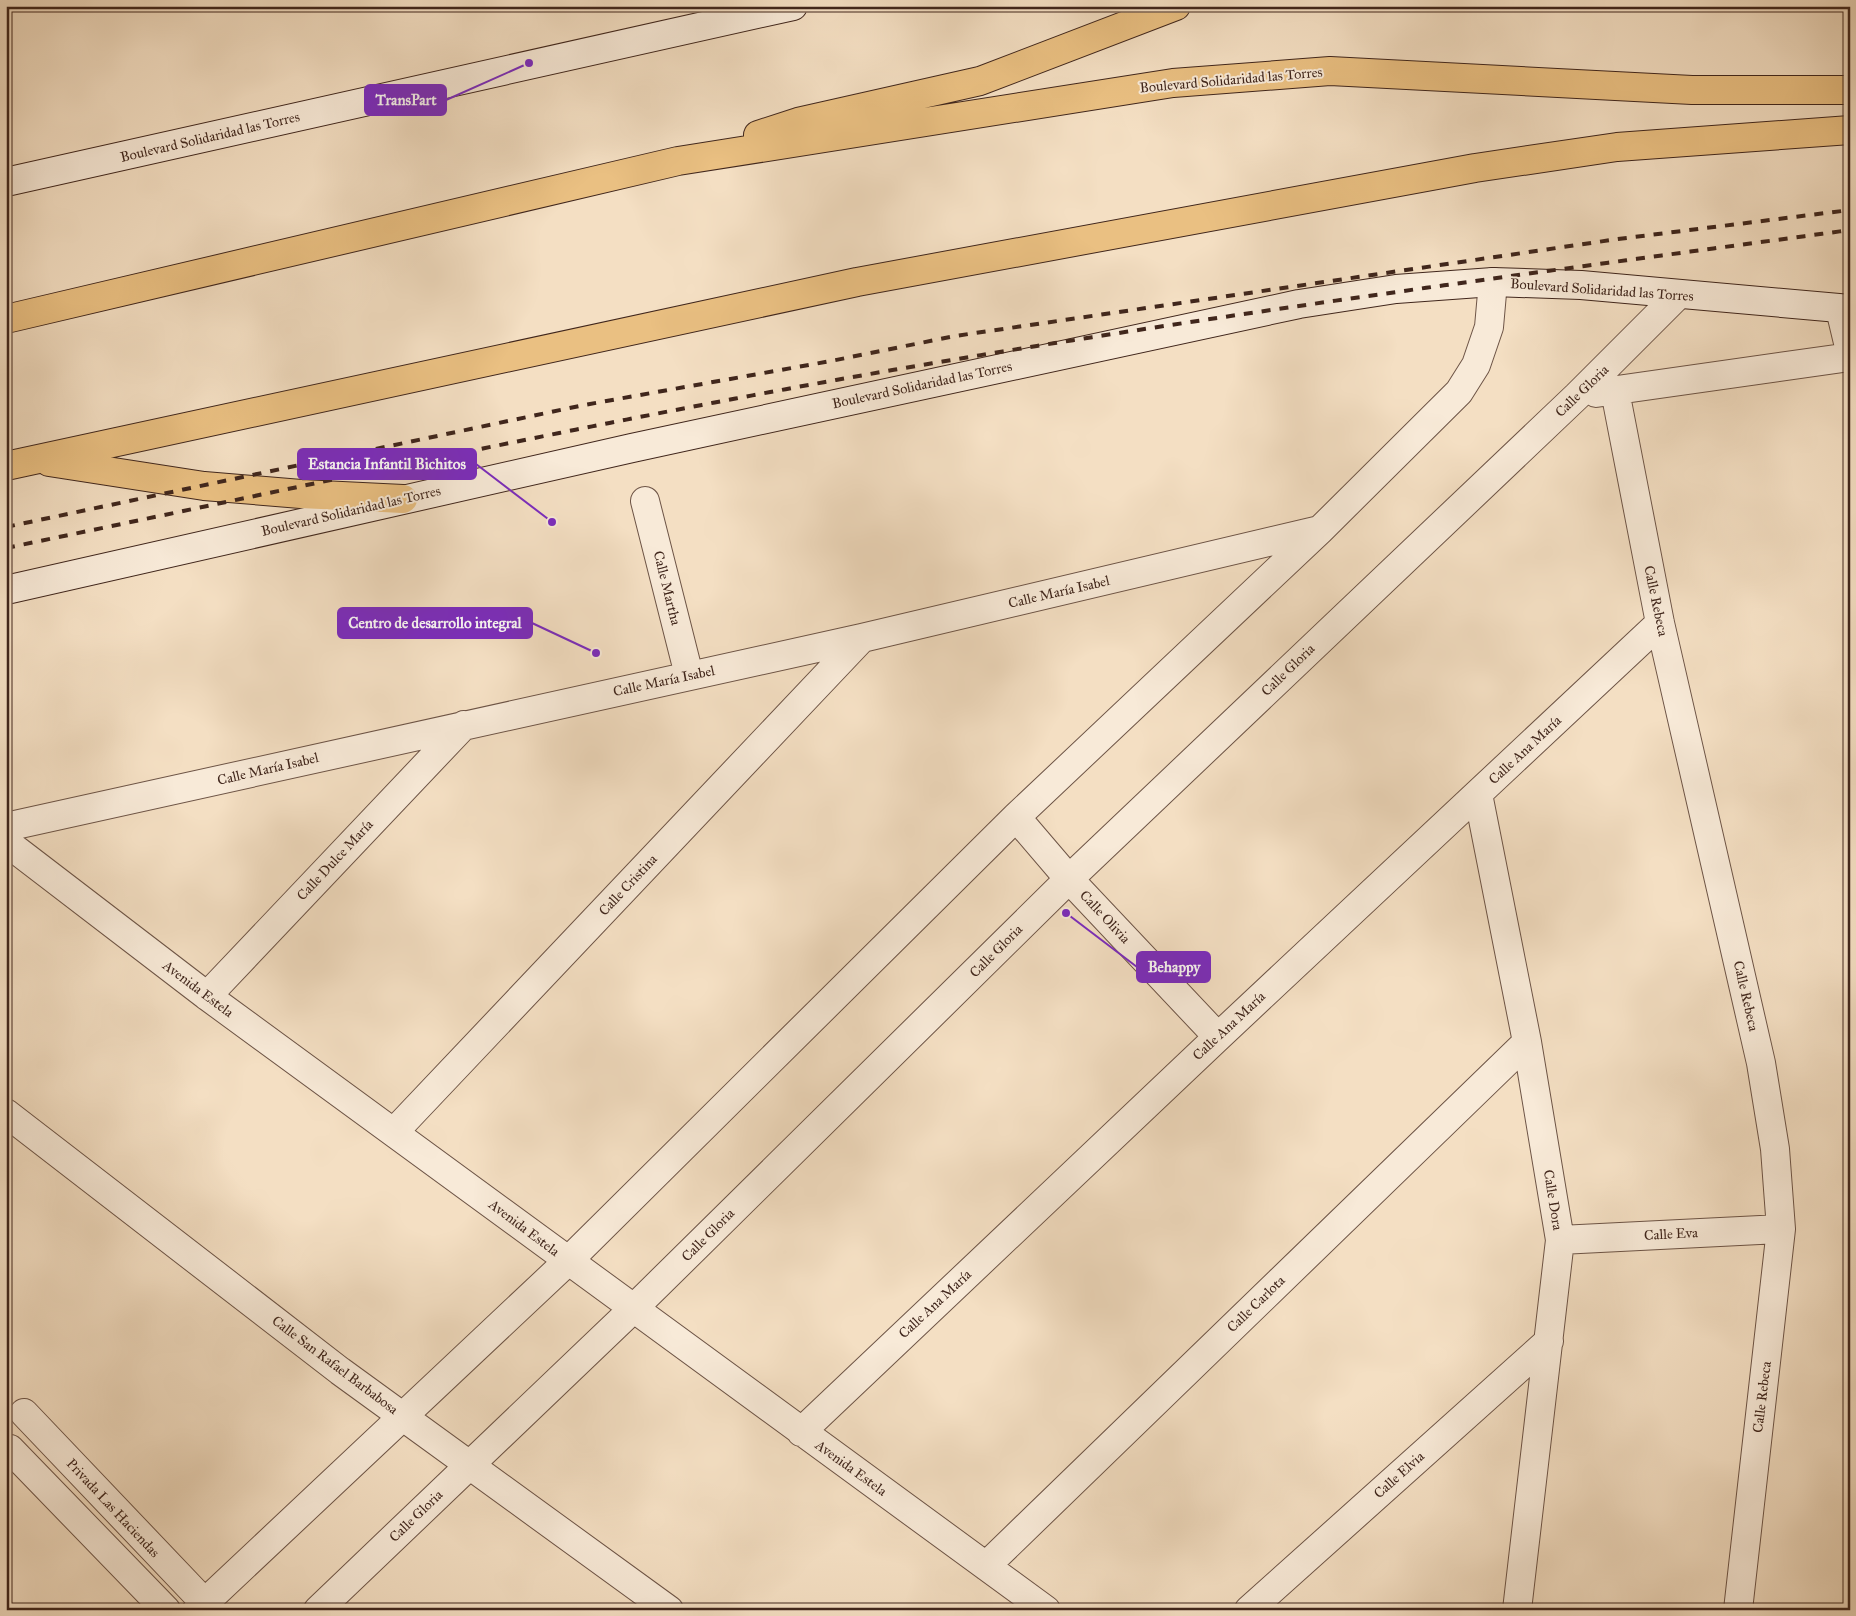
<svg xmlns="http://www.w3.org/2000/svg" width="1856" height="1616" font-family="'IM FELL Great Primer',serif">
<rect width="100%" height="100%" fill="#f4dfc3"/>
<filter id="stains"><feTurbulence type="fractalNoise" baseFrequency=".004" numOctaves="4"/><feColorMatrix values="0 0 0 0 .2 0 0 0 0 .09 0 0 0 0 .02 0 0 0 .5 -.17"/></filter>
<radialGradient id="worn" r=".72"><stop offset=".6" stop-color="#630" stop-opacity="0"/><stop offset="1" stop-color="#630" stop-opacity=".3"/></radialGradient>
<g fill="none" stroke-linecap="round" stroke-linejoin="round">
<!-- street casing -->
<g stroke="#6d5446" stroke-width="30">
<path id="street" d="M1840 309 1850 351
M1615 391 1660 623 1761 1063 1775 1149 1781 1229 1738 1610
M1596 393 1850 357
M645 501 689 675
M1478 794 1527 1042 1560 1240 1517 1610
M1016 817 1069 879 1218 1037
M6 827 862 638 1319 530
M6 842 207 996 1046 1610
M207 996 464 725
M6 1113 340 1371 669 1610
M394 1132 862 638
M1560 1240 1781 1229
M24 1413 204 1602
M801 1432 1218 1037 1660 623
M10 1449 166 1610
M986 1566 1527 1042
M197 1610 568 1261 1016 817 1320 530 1459 392 1476 365 1489 327 1493 282
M318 1610 634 1308 1069 879 1577 396 1678 295
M1249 1610 1549 1341"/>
</g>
<!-- secondary casing -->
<g stroke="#40261c" stroke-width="30">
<path id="secondary" d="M6 182 793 6
M6 590 632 448 1299 304 1396 289 1493 282 1581 285 1850 309"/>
</g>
<!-- highway casing -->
<g stroke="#40261c" stroke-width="30">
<path id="highway" d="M758 135 798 122 980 81 1176 6
M6 319 678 161 1173 83 1330 71 1692 90H1850
M49 462 204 486 301 494 403 499
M6 466 857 282 1475 168 1617 147 1850 130"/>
</g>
<!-- street -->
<use href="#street" stroke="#f8ead8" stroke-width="28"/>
<!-- secondary -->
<use href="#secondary" stroke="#f8ead8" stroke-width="28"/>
<!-- highway -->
<use href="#highway" stroke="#eac082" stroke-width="28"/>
<!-- rail -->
<path stroke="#40261c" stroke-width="4" stroke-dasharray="9 9" stroke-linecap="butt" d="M6 527 584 405 831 361 955 336 1618 239 1850 210
M6 548C282 491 558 430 836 380 1172 320 1511 276 1850 230"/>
</g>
<g text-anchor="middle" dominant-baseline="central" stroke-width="4" stroke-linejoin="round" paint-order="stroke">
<!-- street labels -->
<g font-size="14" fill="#40261c" stroke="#f8ead8">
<text transform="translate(1231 80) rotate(-5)">Boulevard Solidaridad las Torres</text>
<text transform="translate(210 137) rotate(-13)">Boulevard Solidaridad las Torres</text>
<text transform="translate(1602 290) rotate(4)">Boulevard Solidaridad las Torres</text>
<text transform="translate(922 385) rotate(-12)">Boulevard Solidaridad las Torres</text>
<text transform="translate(1582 391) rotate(-44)">Calle Gloria</text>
<text transform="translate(351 511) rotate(-13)">Boulevard Solidaridad las Torres</text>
<text transform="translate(667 588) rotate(76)">Calle Martha</text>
<text transform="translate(1059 592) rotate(-13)">Calle María Isabel</text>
<text transform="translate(1656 601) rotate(78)">Calle Rebeca</text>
<text transform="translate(1288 670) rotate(-44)">Calle Gloria</text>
<text transform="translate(664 681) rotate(-12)">Calle María Isabel</text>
<text transform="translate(1525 750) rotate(-43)">Calle Ana María</text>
<text transform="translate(268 769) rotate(-13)">Calle María Isabel</text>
<text transform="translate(335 860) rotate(-47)">Calle Dulce María</text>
<text transform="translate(628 885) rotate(-47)">Calle Cristina</text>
<text transform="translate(1105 917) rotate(47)">Calle Olivia</text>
<text transform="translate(996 951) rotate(-45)">Calle Gloria</text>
<text transform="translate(198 989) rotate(37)">Avenida Estela</text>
<text transform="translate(1746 996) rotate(77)">Calle Rebeca</text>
<text transform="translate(1229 1026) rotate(-43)">Calle Ana María</text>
<text transform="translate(1553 1200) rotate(81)">Calle Dora</text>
<text transform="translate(524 1228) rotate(37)">Avenida Estela</text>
<text transform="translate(1671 1234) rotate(-3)">Calle Eva</text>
<text transform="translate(708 1235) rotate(-45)">Calle Gloria</text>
<text transform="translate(935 1304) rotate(-43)">Calle Ana María</text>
<text transform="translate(1256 1304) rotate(-44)">Calle Carlota</text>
<text transform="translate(335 1365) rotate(37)">Calle San Rafael Barbabosa</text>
<text transform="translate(1762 1397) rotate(-83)">Calle Rebeca</text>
<text transform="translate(851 1468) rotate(36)">Avenida Estela</text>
<text transform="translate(1399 1475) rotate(-42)">Calle Elvia</text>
<text transform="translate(113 1508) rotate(47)">Privada Las Haciendas</text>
<text transform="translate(416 1516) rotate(-44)">Calle Gloria</text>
</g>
</g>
<!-- callouts -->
<path fill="none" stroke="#7b2cbf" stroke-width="2" d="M529 63L446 100M552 522L476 464M596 653L532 623M1066 913L1137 967"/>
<g fill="#7b2cbf" stroke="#f8ead8" stroke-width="2">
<circle cx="529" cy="63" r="5"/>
<circle cx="552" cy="522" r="5"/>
<circle cx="596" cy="653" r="5"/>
<circle cx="1066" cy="913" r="5"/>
</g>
<g fill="#7b2cbf" stroke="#7b2cbf" stroke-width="2">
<rect x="365" y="85" width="81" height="30" rx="5"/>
<rect x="298" y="449" width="178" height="30" rx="5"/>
<rect x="338" y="608" width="194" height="30" rx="5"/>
<rect x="1137" y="952" width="73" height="30" rx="5"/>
</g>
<g font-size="15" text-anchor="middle" font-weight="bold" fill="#fff">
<text x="406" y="105">TransPart</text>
<text x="387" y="469">Estancia Infantil Bichitos</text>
<text x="435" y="628">Centro de desarrollo integral</text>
<text x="1174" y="972">Behappy</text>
</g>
<!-- margin -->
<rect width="1856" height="1616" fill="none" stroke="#f4dfc3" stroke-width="25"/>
<rect x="8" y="8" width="1841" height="1601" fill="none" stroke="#40261c" stroke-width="2.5"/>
<rect x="12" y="12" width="1831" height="1591" fill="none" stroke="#40261c"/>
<rect width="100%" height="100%" filter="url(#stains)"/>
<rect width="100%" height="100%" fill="url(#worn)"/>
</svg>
